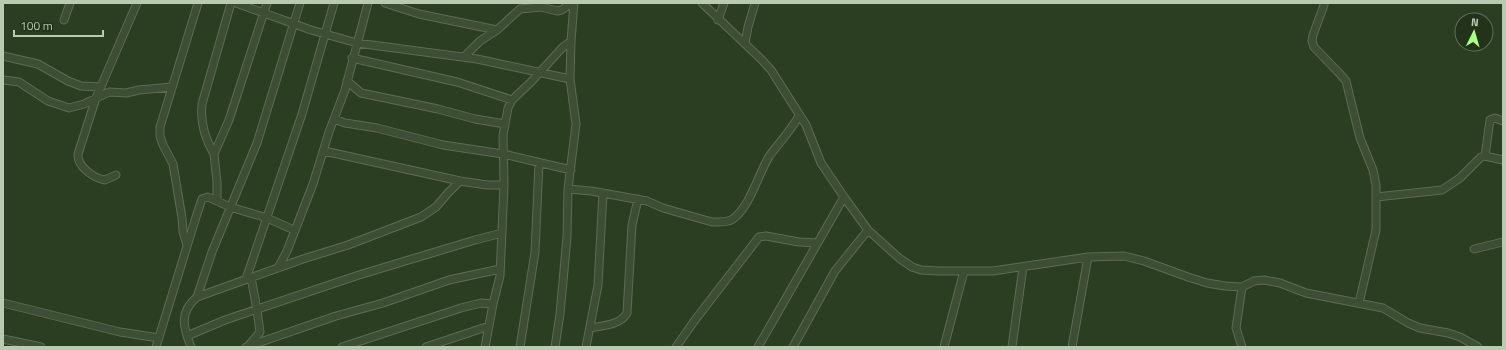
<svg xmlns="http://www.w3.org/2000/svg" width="1506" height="350" font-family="'Titillium Web',sans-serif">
<rect width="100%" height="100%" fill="#2c3e21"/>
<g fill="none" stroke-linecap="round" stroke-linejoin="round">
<!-- minor casing -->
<g stroke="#5c6c53" stroke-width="9">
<path id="minor" d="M236 3 311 30 357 43 477 59 570 79
M385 3 419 14 497 30
M702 3 761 59 771 70 806 125 821 163 844 197 868 230 899 258 912 267 921 270 939 271H993L1088 257 1124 256 1144 261 1188 277 1207 283 1225 286 1242 287 1254 281 1264 280 1280 283 1306 293 1383 308 1408 323 1420 328 1448 333 1460 337 1478 347
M1324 5 1313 35 1312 41 1314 47 1339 73 1346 81 1360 138 1373 170 1376 185V230L1359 303
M64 20 70 3
M718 20 724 3
M745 43 748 27 755 3
M3 56 38 64 68 81 81 86 101 87
M464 57 480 41 497 30 520 9 541 7 557 11 562 10 571 3
M352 58 457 82 512 100
M3 80 19 82 48 101 69 108 84 104 109 92 126 93 139 90 172 87
M347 81 361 93 438 109 475 119 505 124
M334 119 345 123 377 128 443 145 503 154 571 170
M324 151 460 181 487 185H504
M214 154C205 139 200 123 202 104L231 3
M1485 156 1490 120 1495 118 1503 121
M116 175 105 180C93 178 77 166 78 154L96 98 137 3
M568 189 591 191 647 201 663 208 712 222C718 222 727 223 733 219 751 205 758 174 770 155 780 142 791 130 799 116
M1376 197 1442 190 1460 178 1481 157 1485 156 1503 160
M217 201V182L214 154 229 120 267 3
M187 245 183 232 182 218 173 164 163 145 160 136V127L198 3
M1474 249 1503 242
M278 268 287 251 313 184 329 132 345 90 368 3
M246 279 302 114 334 3
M1242 287 1236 328 1242 347
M197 297 212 252 257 143 300 3
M3 303 120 332 159 338
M590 328C601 326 621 325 627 313L632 225 638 199
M187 336 225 320 359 275 475 240 502 233
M3 339 41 347
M250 344 260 332 257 310 251 277
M156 347 196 217 202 199 208 197 230 207 267 218 294 230
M191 347C183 327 179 312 197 297L303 259 348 245 421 217 436 207 448 193 460 181
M246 347 336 316 383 303 449 280 500 269
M342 347 461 308 481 303 493 304
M426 347 489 326
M485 347 493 304 500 276 504 185 503 135 508 108 512 100 531 82 562 48 571 41
M520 347 535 252 539 163
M555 347 560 314 567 237 568 189 576 124 570 79 571 41 574 3
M586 347 598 285 603 193
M676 347 695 320 759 237 766 236 799 242 817 243
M758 347 844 197
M793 347 835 271 868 230
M944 347 964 271
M1012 347 1023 267
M1072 347 1088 257"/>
</g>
<!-- minor -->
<use href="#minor" stroke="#3e4e35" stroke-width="7"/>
</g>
<!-- border -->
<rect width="1506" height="350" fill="none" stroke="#b9cab1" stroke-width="8"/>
<!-- north arrow -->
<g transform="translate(1474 32) rotate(5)"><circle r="19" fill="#23331b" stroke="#5f6f57"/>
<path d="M0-3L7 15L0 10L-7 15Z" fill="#aaff81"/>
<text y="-6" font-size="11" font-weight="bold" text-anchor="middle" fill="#b9cab1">N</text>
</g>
<!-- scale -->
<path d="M14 30v6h89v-6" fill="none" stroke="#b9cab1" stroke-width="2"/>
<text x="20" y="30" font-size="12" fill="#b9cab1" stroke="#23331b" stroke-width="3" paint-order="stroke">100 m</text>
</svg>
